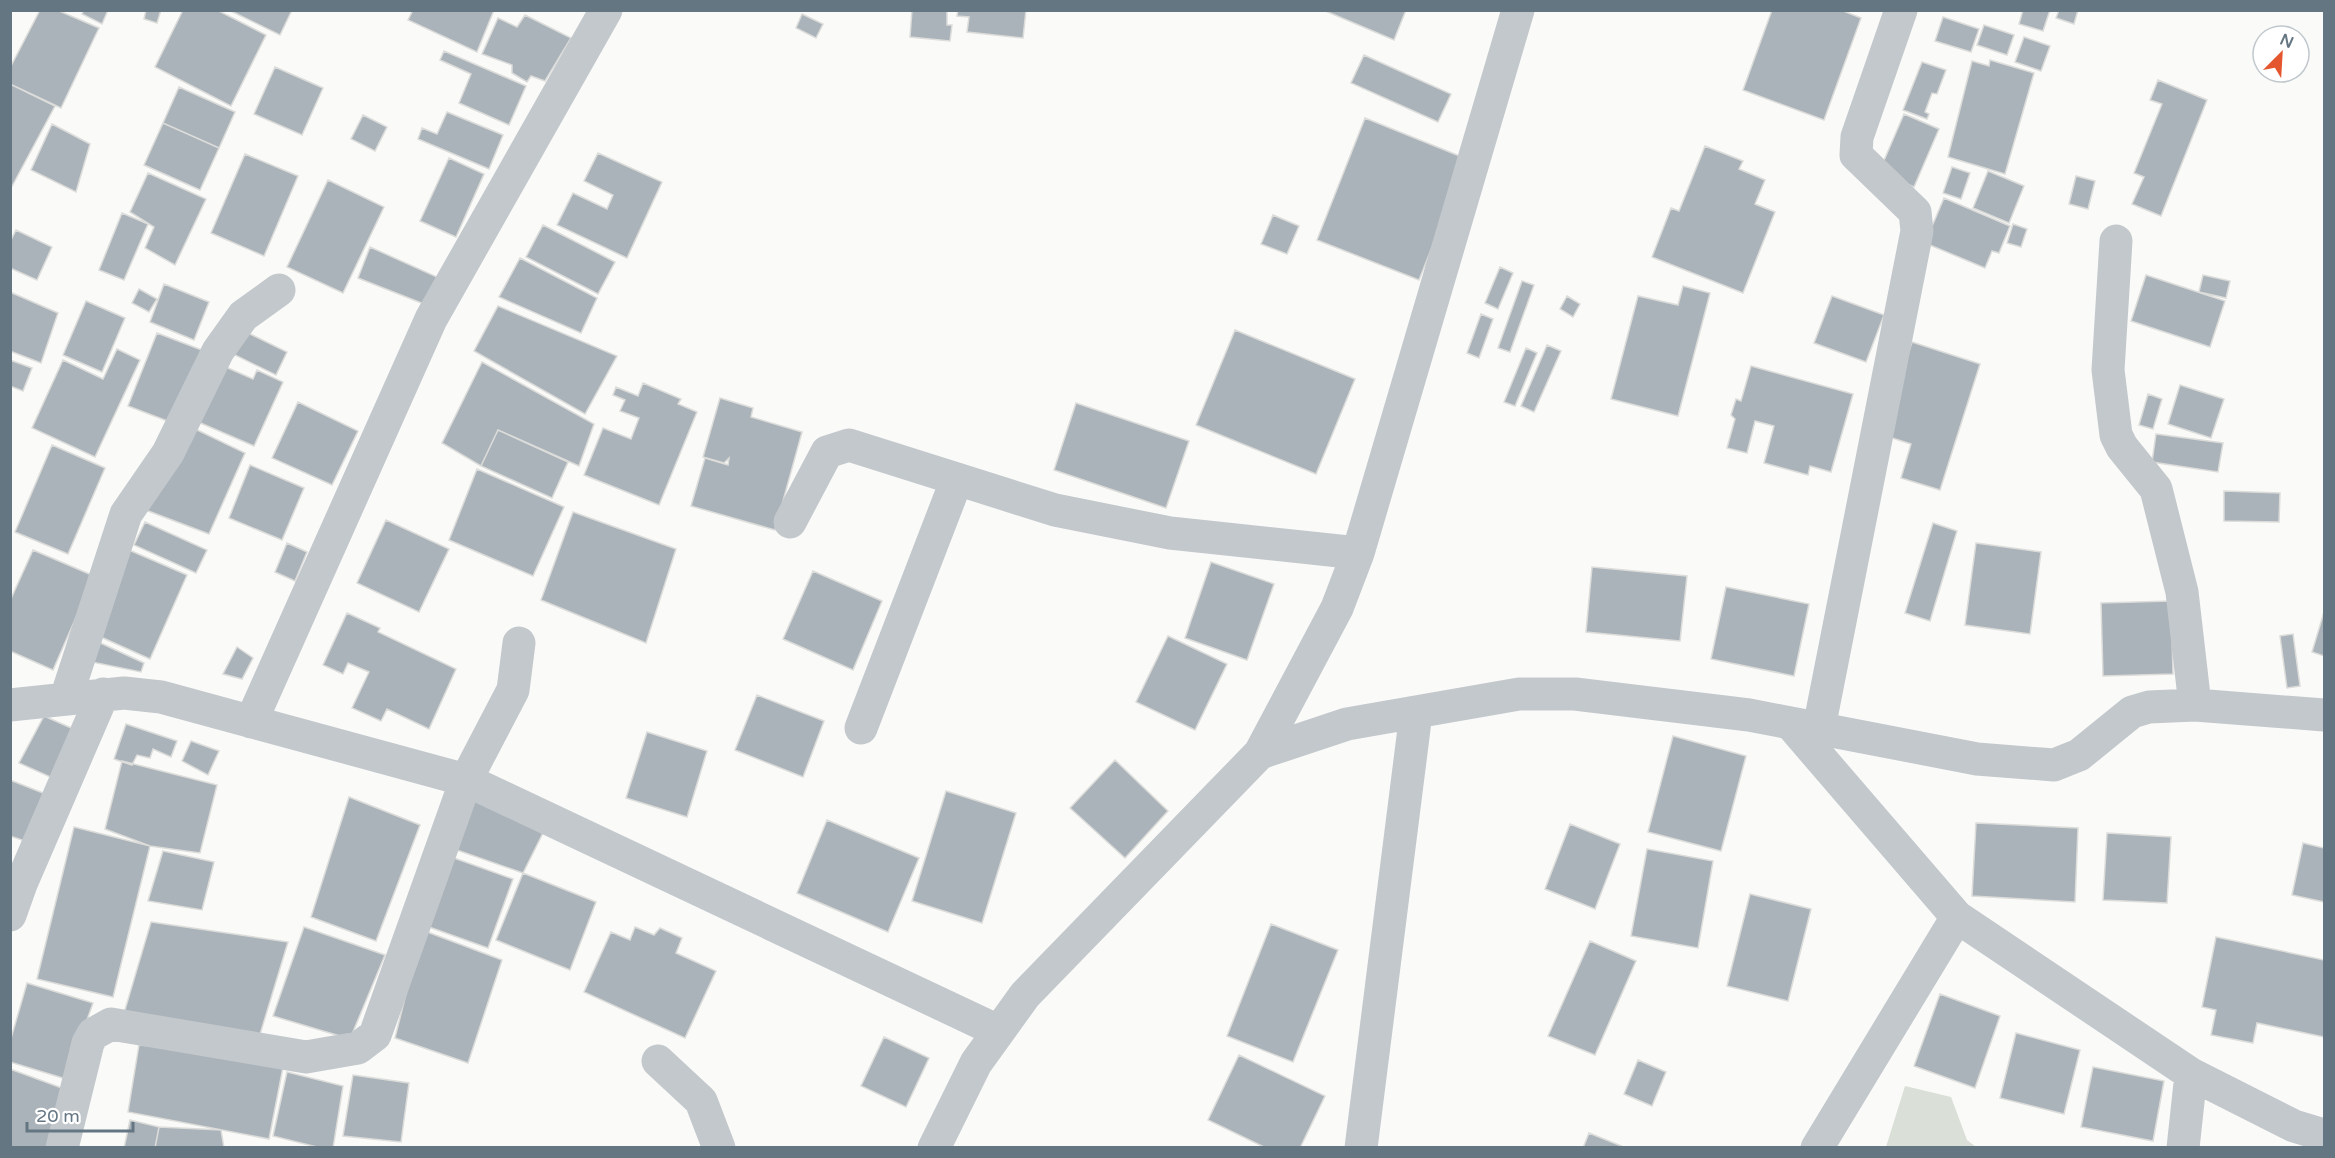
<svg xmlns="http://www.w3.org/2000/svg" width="2335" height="1158" font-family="'Varela Round',sans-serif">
<rect width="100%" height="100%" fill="#fafaf8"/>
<!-- green -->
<path fill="#dadfd7" d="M1905 1086 1951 1097 1967 1140 1976 1147H1886Z"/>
<!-- building -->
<path fill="#aab3b9" stroke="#dcdcda" stroke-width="1.5" d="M40 10H57L99 28 61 108 10 84V68Z
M84 10H108L102 24 82 14Z
M146 10H161L157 23 144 19Z
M183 10H217L266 35 231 106 155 67Z
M229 10H292L280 35Z
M413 10H494L477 52 408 20Z
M912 10 947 11V25H952L950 41 910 37Z
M958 10H1026L1023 38 967 32 969 17 957 16Z
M1323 10H1406L1394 40Z
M1772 10H1841L1861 18 1824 120 1743 90Z
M2023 10H2050L2043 31 2019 24Z
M2059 10H2078L2074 24 2056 18Z
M802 14 823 24 816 38 796 28Z
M525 15 571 38 545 81 531 76 527 82 512 73V65L482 54 498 18 517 27Z
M1943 17 1979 29 1971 52 1935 41Z
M1984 25 2014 35 2007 55 1977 45Z
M2024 37 2050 46 2041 71 2015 62Z
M444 51 526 86 509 125 459 103 471 74 440 60Z
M1364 55 1451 94 1438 122 1351 83Z
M1990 60 2034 73 2005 174 1948 157 1972 61 1989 66Z
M1922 62 1946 70 1937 94 1932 93 1925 112 1929 114 1927 119 1903 110Z
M275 67 323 88 302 135 254 114Z
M2158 80 2207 100 2161 216 2132 204 2144 177 2134 173 2162 104 2150 100Z
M10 84 55 106 10 190Z
M179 87 235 112 219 148 163 123Z
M447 112 503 135 489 169 418 139 422 128 437 134Z
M1904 114 1939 129 1914 187 1879 172Z
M363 115 387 127 375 151 351 139Z
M1365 118 1467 159 1419 280 1317 240Z
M163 123 219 148 200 190 144 165Z
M52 124 90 144 76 192 31 170Z
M1705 146 1743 161 1739 169 1765 180 1755 204 1775 212 1743 293 1652 257 1671 208 1679 211Z
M598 153 662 182 627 258 557 225 573 193 607 209 613 195 584 181Z
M245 154 298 176 264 256 211 233Z
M449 158 484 174 456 237 420 221Z
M1952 167 1970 173 1961 199 1943 193Z
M1988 171 2024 186 2009 223 1973 208Z
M148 173 206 199 175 265 145 248 154 227 130 212Z
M2076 176 2095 181 2088 209 2069 204Z
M328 180 384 207 343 293 287 267Z
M1944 198 2010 226 1999 253 1992 251 1985 268 1925 243Z
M122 213 148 224 124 280 99 270Z
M1273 215 1299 226 1287 254 1261 244Z
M2013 224 2027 229 2021 247 2007 243Z
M543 225 615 262 598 294 526 257Z
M16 230 52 247 37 280 10 268V242Z
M370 247 437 277 424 304 358 278Z
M520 258 597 298 581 333 499 297Z
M1500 267 1513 273 1498 309 1485 303Z
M2146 275 2225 301 2210 347 2131 321Z
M2203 275 2230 281 2226 298 2199 292Z
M1522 281 1534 285 1510 352 1498 348Z
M164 284 209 302 194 340 150 322Z
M1683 286 1710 293 1678 416 1611 399 1638 296 1678 305Z
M139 289 157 299 149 312 132 303Z
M10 292 58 313 41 363 10 351Z
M1567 296 1580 304 1573 317 1560 309Z
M1832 296 1884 315 1866 362 1814 343Z
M86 301 125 318 102 372 63 355Z
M498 306 617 356 585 414 474 351Z
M1481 314 1493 319 1479 358 1467 353Z
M1235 330 1355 379 1316 474 1196 425Z
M244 331 287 352 276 375 233 354Z
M157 333 207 352 178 425 128 406Z
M1912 342 1980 364 1940 490 1901 478 1911 444 1883 435Z
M1547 345 1561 351 1534 412 1521 406Z
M1526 348 1537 353 1515 406 1504 402Z
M117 349 140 360 95 457 32 428 63 360 103 379Z
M10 360 32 368 23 391 10 386Z
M482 362 594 424 579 466 498 430 481 466 442 443Z
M221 365 253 379 257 370 283 382 254 446 196 421Z
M1751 366 1853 394 1831 472 1810 466 1808 475 1764 463 1774 426 1755 421 1747 453 1727 448 1735 419 1731 415 1736 399 1741 401Z
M643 383 681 399 678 404 697 412 659 505 584 475 603 428 631 439 639 418 620 411 625 400 613 395 616 387 638 396Z
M2180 385 2224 399 2211 438 2168 424Z
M2148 394 2162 399 2153 429 2139 425Z
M720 398 753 408 751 417 802 432 775 530 691 506 705 458 728 465 729 458 724 463 703 457Z
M298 402 358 431 332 485 272 458Z
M1076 403 1189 441 1166 508 1054 470Z
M191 427 245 453 209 534 143 509Z
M498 430 568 462 552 498 481 466Z
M2156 434 2223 443 2218 472 2152 462Z
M52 445 105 468 68 554 15 532Z
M250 465 304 488 282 540 229 518Z
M477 469 564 507 533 576 449 540Z
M2224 491 2280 493 2279 522 2224 521Z
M573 512 676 549 646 643 541 600Z
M386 520 449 549 419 612 357 583Z
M145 522 207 550 196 573 134 545Z
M1933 523 1957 531 1930 621 1905 613Z
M287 543 307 552 295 581 275 572Z
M1976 543 2041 552 2030 634 1965 625Z
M33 550 94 576 53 670 10 651V601Z
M129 550 187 575 150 659 92 633Z
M1211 562 1274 584 1247 660 1185 638Z
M1592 567 1687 576 1680 641 1586 632Z
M813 571 882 601 853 670 783 639Z
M1726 587 1809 604 1794 676 1711 659Z
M2171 601 2173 674 2103 676 2101 603Z
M2324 612V656L2312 652Z
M347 613 380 628 378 632 456 669 429 729 387 709 381 721 352 708 369 672 348 663 343 674 323 665Z
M2293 634 2300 686 2287 688 2280 636Z
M1168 636 1227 664 1195 730 1136 702Z
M94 640 144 663 141 672 87 661Z
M237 647 253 658 242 679 223 674Z
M757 695 824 721 803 777 735 750Z
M44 716 78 731 57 780 19 763Z
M126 724 177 741 171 757 153 749 150 758 137 755 132 765 114 759Z
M647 732 707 751 687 817 626 798Z
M1673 736 1746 756 1721 851 1648 832Z
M191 741 219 751 208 775 182 761Z
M1115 760 1168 811 1125 858 1070 808Z
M122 761 217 785 200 853 150 846 105 829Z
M10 780 43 793 28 842 10 836Z
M946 791 1016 813 982 923 912 901Z
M349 797 420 825 376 941 311 917Z
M473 799 546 827 523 873 454 849Z
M827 820 919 858 888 932 797 893Z
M1976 823 2078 828 2075 902 1972 896Z
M1570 824 1620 844 1595 909 1545 889Z
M74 827 150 846 113 997 37 979Z
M2107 833 2171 837 2167 903 2103 900Z
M2303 843 2324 848V902L2292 895Z
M1647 849 1713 861 1698 948 1631 936Z
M163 851 214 862 202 910 148 901Z
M454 858 513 879 488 948 429 927Z
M523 873 596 902 570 970 496 940Z
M1750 894 1811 909 1788 1001 1727 986Z
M151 922 288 942 258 1041 122 1020Z
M1271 924 1338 950 1293 1062 1227 1036Z
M304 927 385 955 350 1039 273 1016Z
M635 927 654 935 660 928 682 938 676 953 716 971 685 1038 584 992 611 932 630 940Z
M422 930 502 960 468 1063 395 1038Z
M2216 937 2324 960V1037L2257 1023 2253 1043 2211 1035 2216 1010 2202 1007Z
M1590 941 1636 961 1595 1055 1548 1036Z
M27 983 93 1003 66 1079 10 1062V1042Z
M1940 994 2000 1016 1975 1088 1914 1066Z
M2016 1033 2080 1050 2064 1114 2000 1098Z
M884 1037 929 1058 906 1107 861 1086Z
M139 1045 285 1057 269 1139 128 1112Z
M1239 1055 1325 1096 1300 1148H1266L1208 1120Z
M1638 1060 1666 1072 1652 1106 1624 1094Z
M2093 1067 2164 1081 2153 1141 2081 1127Z
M10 1069 70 1091 52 1148H10Z
M287 1072 343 1086 333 1148H321L273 1136Z
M353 1075 409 1083 401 1142 343 1136Z
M130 1120 159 1127 155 1148H124Z
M159 1127 221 1130 224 1148H155Z
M1589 1133 1624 1147V1148H1583Z"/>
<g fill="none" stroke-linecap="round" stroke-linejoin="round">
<!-- minor -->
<path stroke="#c3c8cc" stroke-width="33" d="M2116 241 2108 370 2116 435 2122 447 2156 489 2182 592 2195 705
M790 522 827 452 849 445 1055 510 1170 533 1358 553
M66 698 126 514 168 453 218 351 243 316 279 290
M10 705 124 693 161 697 466 780 998 1031
M251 722 431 319 606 10
M1790 723 1957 917 2191 1074 2294 1126 2324 1135
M861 728 957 479
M1819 728 1917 231 1915 212 1856 155 1857 137 1901 10
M1260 753 1347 724 1519 694H1575L1749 715 1977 759 2054 765 2079 755 2132 712 2149 707 2195 705 2324 715
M10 915 21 884 103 694
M658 1061 701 1101 719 1148
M62 1148 88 1043 93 1034 111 1024 306 1057 358 1048 375 1035 466 780 513 690 519 643
M934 1148 976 1063 1025 995 1260 753 1337 608 1358 553 1518 10
M1361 1148 1416 713
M1817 1148 1957 917
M2183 1148 2191 1074"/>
</g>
<!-- border -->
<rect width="2335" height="1158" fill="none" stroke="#657683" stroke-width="24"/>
<!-- north arrow -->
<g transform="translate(2281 54) rotate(24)"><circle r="28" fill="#ffffff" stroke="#c1c8cd" stroke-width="1.5"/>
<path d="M0-4.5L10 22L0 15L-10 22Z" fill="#e4572e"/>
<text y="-9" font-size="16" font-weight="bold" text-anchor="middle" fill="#657683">N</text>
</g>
<!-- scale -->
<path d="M27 1122v9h106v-9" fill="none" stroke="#657683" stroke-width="3"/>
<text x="36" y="1122" font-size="18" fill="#657683" stroke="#ffffff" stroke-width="4.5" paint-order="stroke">20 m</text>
</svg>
